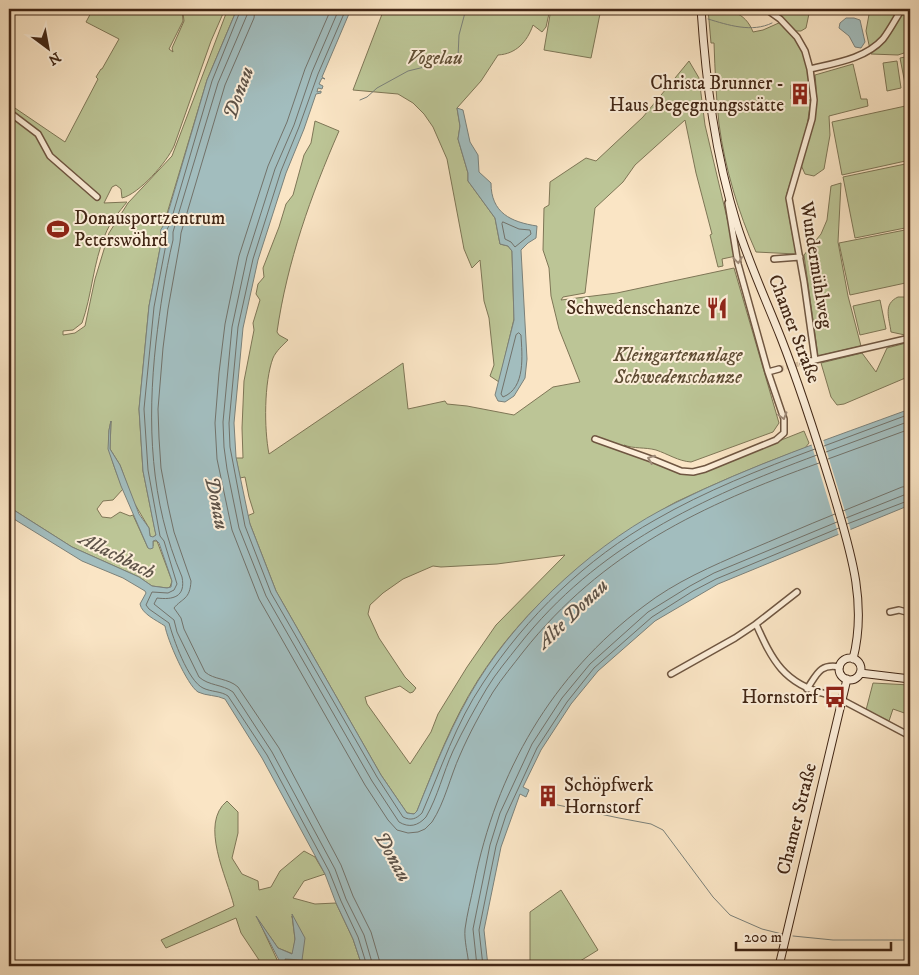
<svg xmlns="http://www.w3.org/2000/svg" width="919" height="975" font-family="'IM FELL DW Pica',serif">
<rect width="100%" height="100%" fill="#fae5c5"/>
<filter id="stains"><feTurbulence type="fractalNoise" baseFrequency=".004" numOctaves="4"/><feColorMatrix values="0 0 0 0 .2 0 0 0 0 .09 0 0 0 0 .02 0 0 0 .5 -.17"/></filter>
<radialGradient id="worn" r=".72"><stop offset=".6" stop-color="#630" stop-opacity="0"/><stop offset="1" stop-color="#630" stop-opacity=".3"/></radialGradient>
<!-- green -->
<path fill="#bcc596" stroke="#7e7656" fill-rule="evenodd" d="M93 9H182L183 21 169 49 173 52 172 48 184 21 183 13 184 9H225L211 41 174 146C167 162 139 194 122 198L121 189 116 185 112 187 104 203 127 202C119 212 110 222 105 235 93 263 92 295 82 323L73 330 63 331V335L75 333 85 326 95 279 109 233 128 203 172 156 227 11 228 9H237L207 80 163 227 161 234 162 238 149 306 139 409 143 471 156 535 152 538 150 536 149 528 133 501 120 465 110 449 111 421C104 445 114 467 123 489L113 500 103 501 97 509 102 517 111 518 120 512 130 516 133 515 148 548 153 546V541H157L172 581 170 587 167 588 152 586 139 577 72 547 9 507V104L65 142 98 79 96 77 101 69H102L119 39 86 22Z
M384 9H550L546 27 542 32 533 25C527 42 516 54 498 55L481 81 457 108 460 126 458 139 468 173V181L495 218 500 244 508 246 512 251 514 319 499 382 490 376 494 365 489 318 484 301 480 260 472 268 464 249 447 159 433 127 424 114 413 103 398 94 353 90Z
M551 9H601L591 58 544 50Z
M708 9C728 9 745 11 753 32L763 30 781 22C802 46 806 53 810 85H791V99L811 100 806 132 787 193 789 216 796 254 756 252C738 212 725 168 719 124 716 97 715 70 714 43H711Z
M772 9H810L806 28 801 31H796Z
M870 9H910V51L898 55 871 54 866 31Z
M910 56V98L908 99 900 58Z
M689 61 699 78 705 125 736 256 722 259 723 266 718 267 710 235 712 234 696 173 685 120 635 165 623 182 595 208 585 293 563 297 561 300 617 293 734 268 779 423 773 432 691 462C678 461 668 454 656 450 645 447 634 449 624 445V451L672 470 701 472 804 431 809 443 805 448C761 464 718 482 676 502 666 507 656 514 647 520 580 560 520 614 478 680 452 721 435 766 417 811L414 814 407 813 381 775 276 591 250 524 247 516 254 513 249 497 245 477 240 478 236 458H243L242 428 244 381 254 330 253 323 260 300 256 294 258 284 264 277 263 268 279 227 286 204 293 195 304 155 311 143 315 121 339 131C311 195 287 262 277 332L279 335 288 340C283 345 276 351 273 358 264 382 264 429 269 454L403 363 408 409 445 401 447 404 467 406 514 415 553 387 580 382 559 329 551 296 549 268 543 250 544 208 549 205 550 182 586 158 596 161 643 117ZM565 555 496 625 467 667 438 714 431 732 410 764 367 704 365 697 400 686 410 693 413 692 416 688 405 677 379 638 368 614 370 605 383 593 403 579 433 566 441 567 497 564Z
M897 61 901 88 887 91 883 63Z
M853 64 861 99H867L868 106 829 116 830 135 824 169 814 176 805 174 801 165C811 135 819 107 815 75Z
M910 105V160L842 175 832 122Z
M910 163V227L855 238 843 177Z
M841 183 838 242 848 296 861 346 818 356 804 255 821 234 827 220 831 186Z
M910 229V282L850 295 839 243Z
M898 297H910V334L905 335 891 332C889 317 883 304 898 297Z
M880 300 886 329 860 335 853 306Z
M910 342V376L844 404 837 405 831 397 821 363 862 353 876 372 887 348Z
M873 683 910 685V715L893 709 889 721 866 710Z
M227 801 238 812V833L232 858 242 874 258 881 259 890 271 887 280 871 304 851 315 857 325 874 304 881 293 898 315 904 336 903 353 939 362 966H286L285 959 302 960 292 916 295 939 293 954 278 948 259 921 280 966H263L241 933 236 918 166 948 161 940 234 906C227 877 199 824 227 801Z
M561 890 598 950 572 966H530V912Z"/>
<!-- water -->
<path fill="#a2bdbe" stroke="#7b817a" d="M237 9H351L322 77 325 79 322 78 319 84 323 86 322 89 318 88 317 92 321 91V93L316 94 304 129 286 173 258 260 243 328 234 423 236 457 250 524 276 591 381 775 407 813 414 814 417 811C435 766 453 721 478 681 522 610 600 539 675 503 751 465 831 438 910 409V505L718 584 655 621 598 671 571 704 541 750 523 787 529 790 526 797 520 794 501 847 484 930 488 966H362L353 939 336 903 325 874 262 758 225 699C217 695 206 696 198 692 187 685 167 639 165 626 156 620 142 614 140 604L146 593 145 591 123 578 82 561 9 516V507L72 547 139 577 152 586 167 588 171 587 172 581 159 543 156 540 153 541V548L150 549 148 548 121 486 108 449 109 430 111 421 110 449 120 465 139 514 149 528 150 536 153 537 156 535 155 531 143 471 139 409 149 306 162 238C160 228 159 233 165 223L207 80Z
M846 18H854L860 20 865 42 861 48 855 47 849 36 839 28 840 23Z
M457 108 463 110 470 142 478 155 479 172 491 183C491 213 511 222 537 226L536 238 528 243 521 250 527 359 525 378 514 396 505 402 498 401 495 395 514 320 512 251 508 246 500 244 495 218 468 181V173L458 139 460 126Z
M292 914 305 938 302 960 285 959 286 966H280V962L256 916 278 948 292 954 295 939Z"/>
<!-- pier -->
<path fill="#fae5c5" d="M823 439 851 531 839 536 811 443Z"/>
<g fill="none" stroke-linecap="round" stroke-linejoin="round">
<!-- shore -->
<path stroke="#72726a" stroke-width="1" d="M241 9 212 81 170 224 166 231 167 239 154 307 144 409 148 470 160 536 164 541 177 584 174 590 168 593 152 592 146 605 149 609 169 623C173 638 188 681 203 688 211 692 221 691 228 696L267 755 329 871 341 901 358 937 367 966
M247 9V15L218 83 173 232V240C165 274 160 308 156 342 147 423 150 501 182 577 186 597 173 600 157 598L154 604 174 620 177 632 199 677C209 686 222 684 233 692L272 752 335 869 346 899 364 935 373 966
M255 9 254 18 225 85 181 233 180 242 168 309 163 348 158 409 159 438 161 468 168 505 174 532 191 581C190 600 182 598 174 608L181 618 184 629 205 672C214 680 228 678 238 687L279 748 341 865 353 896 371 932 381 966
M331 9 305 69 287 122 268 166 239 256 225 324 219 373 215 423 217 459 232 530 259 599 365 785 388 820 397 830 408 833 418 832 425 829 432 822C445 802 450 777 460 755 469 734 481 712 493 692 502 678 513 665 523 652 602 552 702 505 819 463
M339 9 312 72 294 125 275 169 247 257 232 327 223 422 224 447 227 469 239 528 266 596 372 781 399 822C409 828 418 826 426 817 438 796 443 773 453 751 463 730 475 708 487 688 496 673 508 659 519 645 597 546 701 498 817 455
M346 9 318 74 299 127 281 171 253 259 238 327 229 423 230 447 245 526 271 593 377 777 403 817C411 821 416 819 422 813 441 769 456 723 483 683 526 617 587 558 655 520 705 491 761 469 815 449
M503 222 519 229 530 230 531 234 515 247 511 242 505 239 502 224Z
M519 333 521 335C522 355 526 388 503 397L501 394 516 335Z
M824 446 910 414
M826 452 910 421
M828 459 910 429
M843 511 902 487 910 486
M846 518 904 495 910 494
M847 524 910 500
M469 966C468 954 464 941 465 929 467 914 471 899 474 884 496 772 552 675 644 606 675 582 712 566 747 551 776 539 805 526 835 514
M477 966 473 929 490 845 500 813 532 744 562 698 590 664 648 612 690 586 714 573 837 522
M483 966 479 930 496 846 506 815 537 748 567 702 594 668 652 617 693 591 716 579 839 528"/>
<!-- stream -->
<path stroke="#7b817a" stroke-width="1" d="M674 9 686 13
M708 19C728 25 752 33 772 23
M360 100 367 97 377 88 408 71 453 60 458 57 459 35 466 9
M553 804 619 818 651 824 663 830 713 897 730 915 762 929 782 934
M793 936 833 940H910"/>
<!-- street-tunnel -->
<path stroke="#d5bfa2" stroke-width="5" stroke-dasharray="5 2.5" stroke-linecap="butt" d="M779 369 803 363"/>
<!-- street casing -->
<g stroke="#6f5641" stroke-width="8">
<path id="street" d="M766 9 780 19 797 37 805 51 810 69 814 100 812 119 789 198 804 282 815 360 910 338
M810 69C835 63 865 59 883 39 890 30 896 18 902 9
M9 112 38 134 50 156 97 197
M774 259 800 257
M803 363 815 360
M768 372 779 369
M595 439 654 460 681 471 693 472 705 469 776 440 784 433V419L768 372 738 264 728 203
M890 612 899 610 910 613
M756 624 797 592
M671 674 735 638 756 624C772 660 784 684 826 694
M807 689C817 674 820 663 840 667
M842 700 910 736"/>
</g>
<!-- secondary casing -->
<g stroke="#412615" stroke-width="9">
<path id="secondary" d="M701 9C706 83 715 154 737 225 749 263 766 300 781 338 801 389 817 440 833 492 849 547 868 601 853 659
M839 669a11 11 0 1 1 22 0a11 11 0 1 1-22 0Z
M860 673 910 679
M779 966 847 679"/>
</g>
<!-- street -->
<use href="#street" stroke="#fceed9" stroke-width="5"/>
<!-- secondary -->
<use href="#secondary" stroke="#fceed9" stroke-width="7"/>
</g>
<!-- one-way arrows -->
<defs><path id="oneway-chevron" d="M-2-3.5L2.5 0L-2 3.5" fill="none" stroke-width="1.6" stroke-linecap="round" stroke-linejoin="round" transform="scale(1.25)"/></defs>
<g stroke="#9e8a77">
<use href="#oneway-chevron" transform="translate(738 260) rotate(83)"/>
<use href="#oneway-chevron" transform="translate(783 416) rotate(74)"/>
<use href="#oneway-chevron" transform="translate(651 459) rotate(-159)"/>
</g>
<!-- icons -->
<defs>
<g id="building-bare" transform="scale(1.725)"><path d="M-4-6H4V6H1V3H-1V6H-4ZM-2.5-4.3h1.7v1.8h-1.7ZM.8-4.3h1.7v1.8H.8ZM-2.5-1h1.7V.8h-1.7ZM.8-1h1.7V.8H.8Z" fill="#8f2418" stroke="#fceed9" stroke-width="2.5" paint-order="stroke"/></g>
<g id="stadium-bare" transform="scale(1.725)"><path d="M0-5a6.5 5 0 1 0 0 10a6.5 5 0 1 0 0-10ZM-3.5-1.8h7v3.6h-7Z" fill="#8f2418" stroke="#fceed9" stroke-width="2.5" paint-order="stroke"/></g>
<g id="restaurant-bare" transform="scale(1.725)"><path d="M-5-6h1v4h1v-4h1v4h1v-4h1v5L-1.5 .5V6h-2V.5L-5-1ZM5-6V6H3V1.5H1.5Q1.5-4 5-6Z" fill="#8f2418" stroke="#fceed9" stroke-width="2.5" paint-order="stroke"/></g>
<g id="bus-bare" transform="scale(1.725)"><path d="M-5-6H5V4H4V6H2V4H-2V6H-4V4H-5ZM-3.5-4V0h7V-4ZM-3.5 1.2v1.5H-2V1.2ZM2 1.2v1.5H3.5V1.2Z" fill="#8f2418" stroke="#fceed9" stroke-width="2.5" paint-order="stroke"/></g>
</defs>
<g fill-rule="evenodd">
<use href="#building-bare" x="800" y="94"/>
<use href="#stadium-bare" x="58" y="229"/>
<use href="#restaurant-bare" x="717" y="308"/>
<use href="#bus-bare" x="835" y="697"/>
<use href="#building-bare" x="548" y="796"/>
</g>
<g text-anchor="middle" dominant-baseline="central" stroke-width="4" stroke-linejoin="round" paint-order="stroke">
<!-- park labels -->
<g font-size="19" font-style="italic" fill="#604e35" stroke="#fceed9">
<text x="435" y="58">Vogelau</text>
<text x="678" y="355">Kleingartenanlage<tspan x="678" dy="22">Schwedenschanze</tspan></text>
</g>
<!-- poi labels -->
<g font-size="19" fill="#412615" stroke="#fceed9" text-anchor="end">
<text x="784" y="83">Christa Brunner -<tspan x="784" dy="22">Haus Begegnungsstätte</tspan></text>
<text x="74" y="218" text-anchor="start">Donausportzentrum<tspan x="74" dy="22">Peterswöhrd</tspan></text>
<text x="700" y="308">Schwedenschanze</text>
<text x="818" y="697">Hornstorf</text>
<text x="564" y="785" text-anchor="start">Schöpfwerk<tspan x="564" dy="22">Hornstorf</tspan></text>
</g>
<!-- street labels -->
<g font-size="19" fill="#412615" stroke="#fceed9">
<text transform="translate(816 265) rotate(81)">Wundermühlweg</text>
<text transform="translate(794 329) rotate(69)">Chamer Straße</text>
<text transform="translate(797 819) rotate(-76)">Chamer Straße</text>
</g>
<!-- water labels -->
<g font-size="20" font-style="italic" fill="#5e5348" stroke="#fceed9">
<text transform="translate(239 93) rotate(-70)">Donau</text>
<text transform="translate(216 503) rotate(78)">Donau</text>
<text transform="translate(117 556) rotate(27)">Allachbach</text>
<text transform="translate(573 614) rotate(-44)">Alte Donau</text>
<text transform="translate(392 857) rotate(60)">Donau</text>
</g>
</g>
<!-- margin -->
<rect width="919" height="975" fill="none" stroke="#fae5c5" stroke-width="30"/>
<rect x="10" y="10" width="899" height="955" fill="none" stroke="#412615" stroke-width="2.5"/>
<rect x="15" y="15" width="889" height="945" fill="none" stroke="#412615"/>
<!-- north arrow -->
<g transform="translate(48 48) rotate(148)" stroke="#fceed9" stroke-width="4" paint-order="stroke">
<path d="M0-4L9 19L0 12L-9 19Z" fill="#412615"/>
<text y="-8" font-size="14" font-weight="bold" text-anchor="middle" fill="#412615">N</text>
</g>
<!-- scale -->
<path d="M736 942v8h155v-8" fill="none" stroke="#412615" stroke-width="2.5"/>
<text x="744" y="942" font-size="15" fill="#412615" stroke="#fceed9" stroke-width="4" paint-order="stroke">200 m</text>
<rect width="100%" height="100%" filter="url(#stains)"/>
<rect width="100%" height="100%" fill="url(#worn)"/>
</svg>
